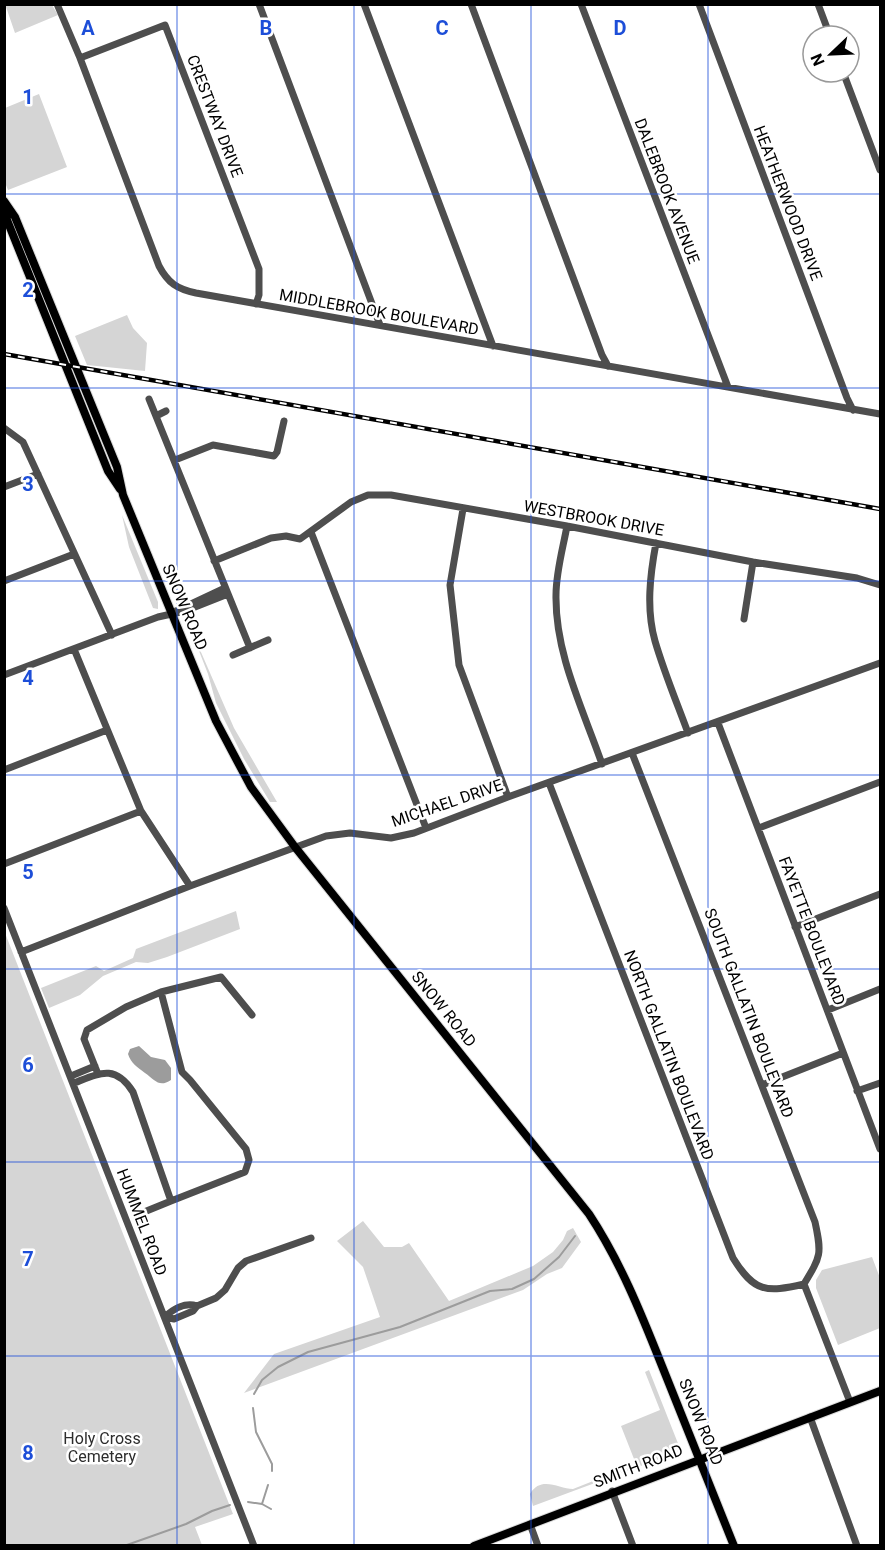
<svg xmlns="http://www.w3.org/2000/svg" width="885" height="1550" font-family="Roboto,sans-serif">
<rect width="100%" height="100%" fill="#fff"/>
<!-- green -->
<path fill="#d5d5d5" d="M5 4 52 5 58 15 15 33Z
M39 94 67 167 8 190 4 180 5 108Z
M127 315 133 328 147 343 145 371 87 365 75 336Z
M122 515 158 602V609L153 608 129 547Z
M187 620 234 728 277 802H270L244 759 216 703 208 674Z
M236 911 240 929 167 957 148 963 136 962 103 976 80 995 49 1008 41 988 96 966 104 971 133 958 136 949Z
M5 933 233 1514 195 1527 202 1545H5Z
M363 1221 384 1247H402L409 1243 449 1301 533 1266 553 1252 563 1240 567 1231 573 1228 581 1242 562 1268 547 1274 523 1290 244 1393 274 1354 380 1317 363 1267 337 1241Z
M872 1257 880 1278V1328L838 1345 816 1288V1280L822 1270Z
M649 1370 681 1451 533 1506 530 1494C541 1475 559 1489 573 1489L636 1464 621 1426 660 1410 645 1372Z"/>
<!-- water -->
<path fill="#9c9c9c" d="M139 1046 151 1057 165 1060 171 1068V1080C159 1088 155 1080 145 1073 137 1067 131 1063 128 1054L130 1049Z"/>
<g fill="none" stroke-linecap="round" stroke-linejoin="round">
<!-- stream -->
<path stroke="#9c9c9c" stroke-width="2" d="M254 1394 262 1380 278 1367 308 1352 400 1327 490 1291 512 1289 534 1279 559 1257 575 1236
M253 1408 256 1432 272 1464V1471
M248 1502 262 1504 268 1485
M262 1504 271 1509
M124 1546 186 1524 212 1511 230 1505"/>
<!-- major casing -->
<g stroke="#dbdbdb" stroke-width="10">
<path id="major" d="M4 201 15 217 108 445 117 467 123 495 216 721 251 787 295 847 589 1214C620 1261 641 1313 662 1366 686 1426 710 1486 734 1546
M5 204 7 220 108 471 120 489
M474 1546 880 1391"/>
</g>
<!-- minor -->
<path stroke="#4e4e4e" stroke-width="7" d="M57 4 80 58 159 266C168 283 177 289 196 293L880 414
M259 4 380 325
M364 4 493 346
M471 4 602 355 608 366
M581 4 728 387
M699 4 847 398 853 410
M818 4 830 36
M80 58 165 25 259 269V295L256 304
M843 72 880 170
M149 399 250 648
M156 416 166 411
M4 428 23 442 112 635
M175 460 213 445 274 456 277 452 284 421
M4 487 38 474
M463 509 450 585 459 665 508 797
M567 526C563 548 556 572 556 595 555 654 583 709 602 764
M311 532 426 828
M656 543C650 575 646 609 655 641 664 672 677 703 688 733
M214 561 271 538 286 536 300 539 351 502 368 495H391L567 526 753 562 857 578 880 585
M4 581 74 554
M174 612 225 588
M744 619 753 562
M74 649 141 811 190 886
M233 655 268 640
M4 675 158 617 185 611 228 594
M718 723 880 1149
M632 753 815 1222C822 1254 821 1256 804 1284
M4 770 107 730
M549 783 733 1258C754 1292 766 1293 804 1284
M759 828 880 782
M4 864 141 811
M4 908 254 1546
M795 927 880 894
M21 952 190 886 326 836 350 833 391 838 414 833 508 797 880 663
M828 1010 880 989
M98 1074 84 1039 87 1030 126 1007 161 992 221 977 252 1015
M71 1076 95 1066
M74 1083C100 1073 115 1064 133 1092L171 1201 245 1172 249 1160 246 1149 190 1080 182 1072 161 992
M762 1085 843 1053
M857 1091 880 1083
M144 1212 171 1201
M804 1284 850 1402
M165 1317 174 1319 193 1311 197 1306 216 1298 225 1290 238 1268 246 1261 311 1238
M165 1317C173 1309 185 1302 197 1306
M810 1417 857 1546
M612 1491 633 1546
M530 1524 538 1546"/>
<!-- major -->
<use href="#major" stroke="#000" stroke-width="8"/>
<!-- rail casing -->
<g stroke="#000" stroke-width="4.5">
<path id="rail" d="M4 354 880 509"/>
</g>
<!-- rail -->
<use href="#rail" stroke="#fff" stroke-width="2" stroke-dasharray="7" stroke-linecap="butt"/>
</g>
<!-- grid -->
<path fill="none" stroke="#1d4ed8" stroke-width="1.5" stroke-opacity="0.55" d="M177 4V1546M354 4V1546M531 4V1546M708 4V1546M4 194H880M4 388H880M4 581H880M4 775H880M4 969H880M4 1162H880M4 1356H880"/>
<g text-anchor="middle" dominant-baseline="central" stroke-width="5" stroke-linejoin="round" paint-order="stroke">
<!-- street labels -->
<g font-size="16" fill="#000" stroke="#fff">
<text transform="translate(215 116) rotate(69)">CRESTWAY DRIVE</text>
<text transform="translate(667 191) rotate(69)">DALEBROOK AVENUE</text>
<text transform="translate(788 203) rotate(69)">HEATHERWOOD DRIVE</text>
<text transform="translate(379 312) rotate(10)">MIDDLEBROOK BOULEVARD</text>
<text transform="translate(594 518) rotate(10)">WESTBROOK DRIVE</text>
<text transform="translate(185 607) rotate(67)">SNOW ROAD</text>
<text transform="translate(447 803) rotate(-19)">MICHAEL DRIVE</text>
<text transform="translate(812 931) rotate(69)">FAYETTE BOULEVARD</text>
<text transform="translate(444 1009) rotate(51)">SNOW ROAD</text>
<text transform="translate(749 1013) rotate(69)">SOUTH GALLATIN BOULEVARD</text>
<text transform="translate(669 1055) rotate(69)">NORTH GALLATIN BOULEVARD</text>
<text transform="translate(142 1222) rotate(69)">HUMMEL ROAD</text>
<text transform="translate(701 1422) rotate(68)">SNOW ROAD</text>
<text transform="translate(638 1466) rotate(-21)">SMITH ROAD</text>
</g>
<!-- park labels -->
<g font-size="16" fill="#2c2c2c" stroke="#fff">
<text x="102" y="1438">Holy Cross<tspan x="102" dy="18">Cemetery</tspan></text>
</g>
</g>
<g font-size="20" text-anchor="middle" font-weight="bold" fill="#1d4ed8" stroke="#fff" stroke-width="5" stroke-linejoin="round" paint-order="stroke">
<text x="88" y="35">A</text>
<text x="266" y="35">B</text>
<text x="442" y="35">C</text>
<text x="620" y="35">D</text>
<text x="28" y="104">1</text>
<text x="28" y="297">2</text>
<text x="28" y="491">3</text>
<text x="28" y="685">4</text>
<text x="28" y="879">5</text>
<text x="28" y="1072">6</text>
<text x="28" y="1266">7</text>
<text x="28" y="1460">8</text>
</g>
<!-- border -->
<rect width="885" height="1550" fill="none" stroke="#000000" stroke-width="12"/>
<!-- north arrow -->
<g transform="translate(831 54) rotate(247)"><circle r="28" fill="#ffffff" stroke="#999999" stroke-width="1.5"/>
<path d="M0-4.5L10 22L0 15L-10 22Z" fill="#000000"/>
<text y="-9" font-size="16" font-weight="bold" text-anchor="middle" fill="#000000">N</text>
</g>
</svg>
